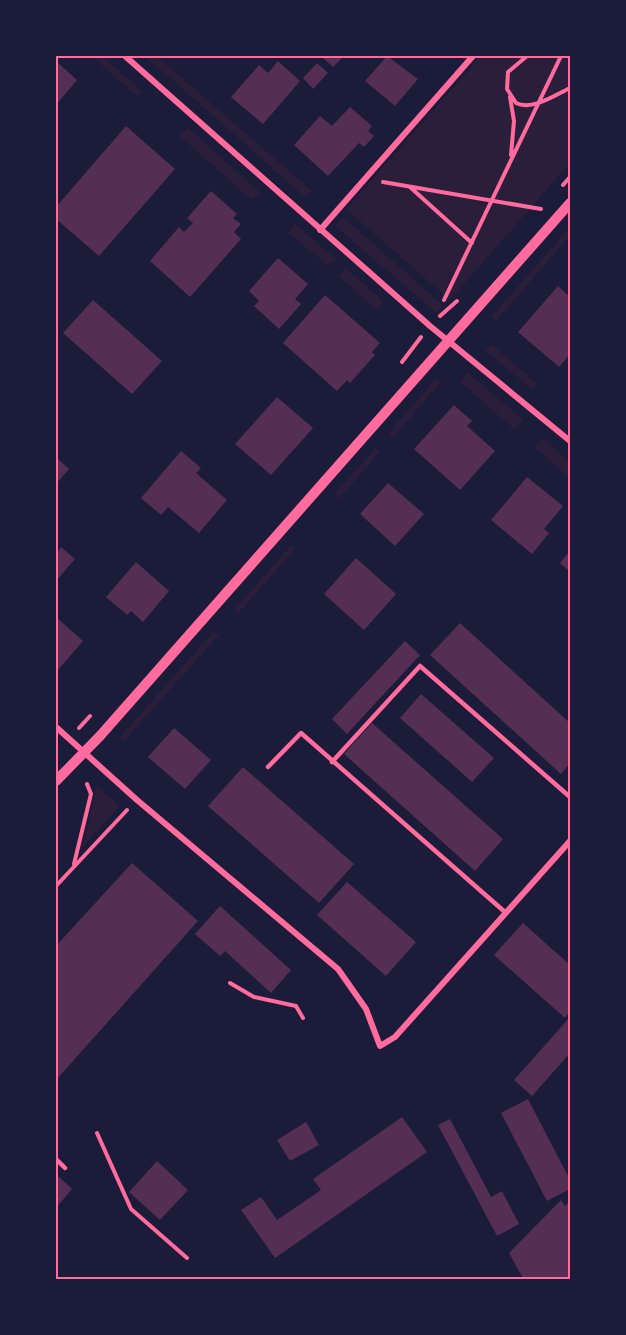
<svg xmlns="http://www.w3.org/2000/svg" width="626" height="1335" font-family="Ubuntu,sans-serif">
<rect width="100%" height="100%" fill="#1b1b3a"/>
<!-- green -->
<path fill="#2a1e3b" d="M91 56H102L142 91 137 96Z
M145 56H157L312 191 305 197Z
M481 56H570V163L450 300 346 209Z
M188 128 260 192 252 200 179 136Z
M343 217 443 305 436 313 335 226Z
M295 224 337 259 328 266 288 232Z
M570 227V236L496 321 491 317Z
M346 268 384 302 377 310 339 276Z
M491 344 536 383 532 389 485 351Z
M468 372 523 420 514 429 460 382Z
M436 379 441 382 392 439 389 432Z
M543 438 570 463V478L535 447Z
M375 449 381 451 338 500 335 493Z
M291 545 296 548 237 615 235 609Z
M213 632 219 635 124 741 119 738Z
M98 786 120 806 82 848 96 789Z"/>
<!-- building -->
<path fill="#542f53" d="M325 56H344L333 67 323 58Z
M387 56 418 79 395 106 365 81Z
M56 61 77 80 56 105Z
M278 61 300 81 263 124 231 97 259 65 268 73Z
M317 63 328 73 313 89 303 78Z
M350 107 372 126 368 131 374 136 364 147 359 143 328 176 294 145 320 116 332 126Z
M126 126 175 169 99 256 56 219V207Z
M211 191 237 214 233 218 241 224 234 232 241 239 190 297 150 261 179 227 184 232 193 223 187 218Z
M278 258 308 284 295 299 301 304 279 329 254 306 259 301 249 291Z
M558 286 570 297V354L559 367 518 332Z
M325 295 380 343 372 352 375 355 350 383 347 380 337 391 283 343Z
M93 300 162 361 132 394 63 333Z
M277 397 313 428 271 475 235 444Z
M454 405 472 421 467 426 495 451 460 490 414 449Z
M181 451 201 468 196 473 227 500 199 533 168 507 161 515 141 498Z
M56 457 69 469 56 484Z
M527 477 563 506 544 529 549 533 532 554 491 520Z
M388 483 424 514 395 546 360 514Z
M61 547 75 559 56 581V554Z
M570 551V572L560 563Z
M356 558 396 594 364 630 324 594Z
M136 562 169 591 143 622 131 611 127 615 106 597Z
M56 617 83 641 57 671 56 669Z
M460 623 570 723V763L561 774 430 655Z
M405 641 420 655 347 734 332 719Z
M421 694 494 758 472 782 400 718Z
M372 723 503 839 475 871 344 754Z
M174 728 211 760 185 789 148 757Z
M243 767 354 864 319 903 208 806Z
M132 863 198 921 56 1080V946Z
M347 882 416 942 386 976 317 915Z
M220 906 291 970 271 993 225 951 220 956 195 934Z
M523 923 570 965V1011L565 1018 494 955Z
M570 1017V1053L532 1096 514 1080Z
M528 1099 570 1180V1189L547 1201 501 1113Z
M402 1117 427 1152 275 1258 241 1210 261 1197 277 1220 321 1190 313 1179Z
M450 1119 491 1197 502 1191 519 1224 497 1236 438 1125Z
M306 1122 319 1145 290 1161 277 1140Z
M157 1161 188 1190 160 1220 129 1192Z
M56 1174 72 1189 56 1208Z
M561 1200 565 1206 570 1201V1280H524L509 1253Z"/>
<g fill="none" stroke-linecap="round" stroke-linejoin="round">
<!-- path -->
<path stroke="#ff6b9d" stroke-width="4" d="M527 56 508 72 507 89 516 103C532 111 555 95 570 88
M510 97 514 121 511 155
M383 182 541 209
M563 185 570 177
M410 187 472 243
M444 300 561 56
M440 316 457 301
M402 362 421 337
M79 728 90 716
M74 864 91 794 87 784
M56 886 127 810
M230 983 254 997 296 1006 303 1018
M97 1133 131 1209 187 1258"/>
<!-- service -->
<path stroke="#ff6b9d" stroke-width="4.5" d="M332 762 420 666 570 797
M268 767 301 733 506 913
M56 1159 65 1168"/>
<!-- minor -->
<path stroke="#ff6b9d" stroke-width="6" d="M125 56 430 326 570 441
M320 230 473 56
M56 727 137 800 338 969 366 1009 380 1046 395 1037 570 841"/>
<!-- tertiary -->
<path stroke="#ff6b9d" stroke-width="10" d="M56 781 100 736 570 203"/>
</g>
<!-- border -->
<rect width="626" height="1335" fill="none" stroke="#1b1b3a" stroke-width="114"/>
<rect x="57" y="57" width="512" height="1221" fill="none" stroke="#ff6b9d" stroke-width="2"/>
</svg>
